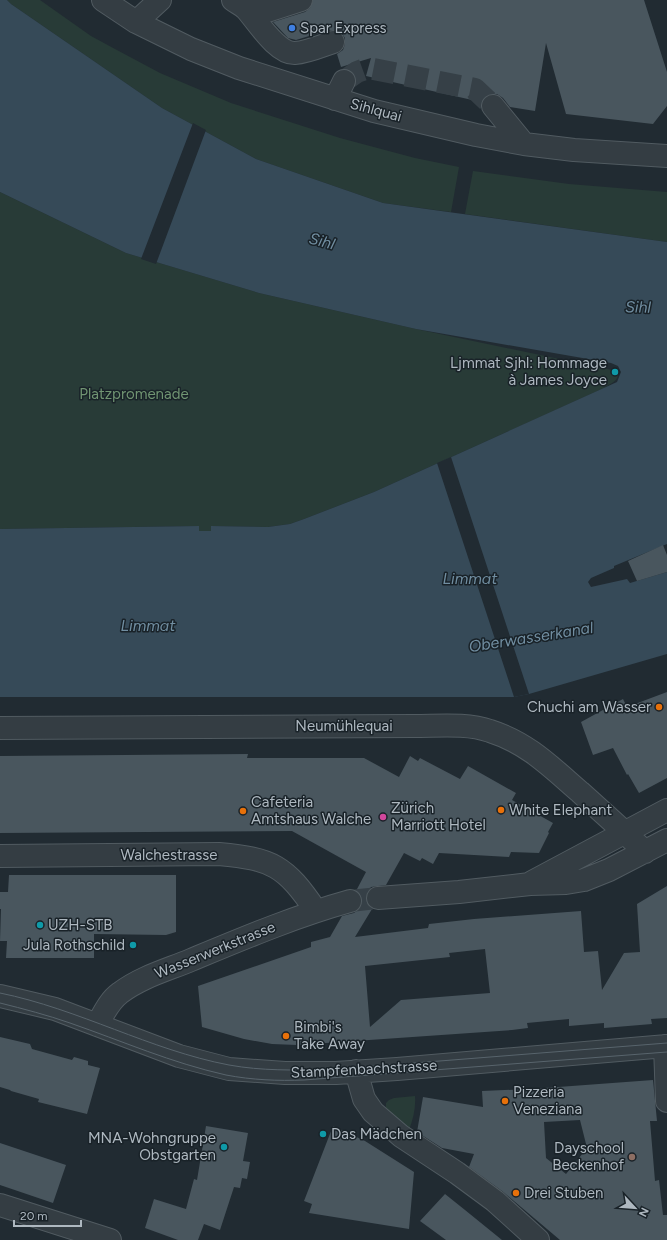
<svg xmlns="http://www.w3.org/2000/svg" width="667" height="1240" font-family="Figtree,sans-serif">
<rect width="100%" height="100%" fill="#212b32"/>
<!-- green -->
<path fill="#283b37" d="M7 0H40L91 36 115 49 160 73 231 103 340 138 415 158 459 167 451 212 383 203 256 159 162 108 11 4Z
M473 171 569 184 667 192V242L465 214Z
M0 192 126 253 259 293 416 329 612 370 616 371 618 375C617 382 609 384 604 388L374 492 304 519 290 524 268 527 211 526V531H199V526L0 529Z
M415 1096C416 1108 413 1119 409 1130L386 1111V1103L389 1100 394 1098Z"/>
<!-- water -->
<path fill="#364a58" d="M0 0H7L11 4 162 108 256 159 383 203 667 242V544L614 566V568L591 578 588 582 591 587 627 579 630 583 667 572V654L529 694 514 697H0V529L199 526V531H211V526L268 527 290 524 304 519 374 492 617 382 621 372 618 366 611 363 416 329 259 293 126 253 0 192Z"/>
<!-- pier -->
<path fill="#212b32" d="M193 123 206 130 156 264 141 259Z
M451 457 529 694 514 697 437 463Z"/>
<!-- building -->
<path fill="#49565e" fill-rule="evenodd" d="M313 0H644L667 72V106L653 124 566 114 546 43 535 111 510 107 503 98 497 94H491L485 96 481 102 366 76 371 58 341 67 337 54 343 50 345 44V38L341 32 335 30H329L296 40 288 38 273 22 305 12 310 8Z
M663 545 667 555V572L637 581 628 561Z
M667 692V778L639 793 628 774 627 775 613 748 593 755 581 722 623 699 627 707Z
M248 754 247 758H364L399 777 410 756 418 761 420 758 460 779 468 766 516 793 512 800 553 823 548 832 549 833 539 853 511 852 509 857 439 853 433 864 422 858 420 861 404 853 386 885 371 887 367 892 366 899 367 905 372 909 355 937 428 928 429 924 474 919 581 911 584 952 598 951 602 990 624 953 640 952 637 904 667 886V1018L651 1019 652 1024 604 1028V1023L569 1026V1019L527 1023 528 1028 512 1030 297 1045 272 1044 244 1039 202 1027 198 986 311 947V942L330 937 342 916 354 913 359 909 362 904V898L359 892 356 891 366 872 292 831 0 833V756ZM485 949 490 993 401 1000 370 1027 365 966 450 957 449 953Z
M9 875H176V932L166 935 94 934V958H6L7 941H0L1 909H0V892H8Z
M0 1037 30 1044 32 1049 72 1060 74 1057 88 1061V1065L100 1068 87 1114 38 1102 39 1099 11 1091 10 1090 0 1087Z
M653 1080 657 1121H650L655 1181 659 1180 663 1215H667V1240H560L502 1191 469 1167 474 1154 442 1148 417 1132 423 1097 483 1107 482 1091 531 1089ZM580 1120 587 1148 566 1174 546 1158 544 1122Z
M206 1126 248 1133 243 1161 250 1162 247 1179 242 1178 240 1188 234 1187 220 1230 204 1224 198 1240H178L145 1228 154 1199 186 1209 194 1179 197 1180Z
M333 1126 365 1141 414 1172 409 1229 309 1213 312 1204 304 1201Z
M0 1143 66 1165 53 1203 0 1185Z
M445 1194 465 1210 502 1240H446L420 1221Z"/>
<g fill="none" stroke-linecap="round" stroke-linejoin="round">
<!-- minor-tunnel -->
<path stroke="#364047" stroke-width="22" stroke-dasharray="22 11" stroke-linecap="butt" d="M344 81 357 72 368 68 475 89 493 106
M350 901 378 898"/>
<!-- minor casing -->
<g stroke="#515b61" stroke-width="24">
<path id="minor" d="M103 0 136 22 191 49 239 68 374 111 476 135 524 144 574 150 667 156
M233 0C237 3 242 5 246 9 257 21 277 54 295 53 308 52 321 46 333 42
M255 0 257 4 267 11 301 0
M136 22 160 0
M335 99 344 81
M493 106 524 144
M0 728 414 726C439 726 467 723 490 731 528 743 551 767 580 792 602 812 624 831 645 852
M0 856 219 854C272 859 285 865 316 911
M532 882 667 810
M378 898 459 892 530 884 566 883 584 880 609 870 667 840
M0 996 55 1009 179 1056 229 1069 285 1073H336L397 1069 667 1046
M97 1025C104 1013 109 1001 120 993 141 977 167 970 191 960 244 938 296 916 350 901
M665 1046 667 1101
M356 1071 364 1099 373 1112 401 1136 457 1173 495 1201 538 1240
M0 1205 110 1240"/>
</g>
<!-- minor -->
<use href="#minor" stroke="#343d43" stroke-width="22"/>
<!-- tram -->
<path stroke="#58646c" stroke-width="1" d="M0 993C79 1009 150 1050 229 1065 262 1071 294 1070 326 1070L667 1043
M0 1003C24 1009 47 1015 70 1023 122 1041 172 1063 226 1075 252 1080 278 1081 304 1080L667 1052"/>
</g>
<!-- markers -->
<circle fill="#3f7fe0" stroke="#192228" stroke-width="1.5" cx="292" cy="28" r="4"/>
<g fill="#0f9aa8" stroke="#192228" stroke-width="1.5">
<circle cx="615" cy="372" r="4"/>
<circle cx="40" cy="925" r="4"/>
<circle cx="133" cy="945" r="4"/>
<circle cx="323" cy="1134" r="4"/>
<circle cx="224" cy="1147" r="4"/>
</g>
<g fill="#e8710a" stroke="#192228" stroke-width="1.5">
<circle cx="659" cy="707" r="4"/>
<circle cx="501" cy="810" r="4"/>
<circle cx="243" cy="811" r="4"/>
<circle cx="286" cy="1036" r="4"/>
<circle cx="505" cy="1101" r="4"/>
<circle cx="516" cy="1193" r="4"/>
</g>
<circle fill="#d1479c" stroke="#192228" stroke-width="1.5" cx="383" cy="817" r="4"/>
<circle fill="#8d6e63" stroke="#192228" stroke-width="1.5" cx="632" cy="1157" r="4"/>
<g text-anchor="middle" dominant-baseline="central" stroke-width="3" stroke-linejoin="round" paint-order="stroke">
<!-- poi labels -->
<g font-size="15" fill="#aeb8c0" stroke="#192228" text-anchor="start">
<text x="300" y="28">Spar Express</text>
<text x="607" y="363" text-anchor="end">Ljmmat Sjhl: Hommage<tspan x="607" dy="17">à James Joyce</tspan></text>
<text x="651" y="707" text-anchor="end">Chuchi am Wasser</text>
<text x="251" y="802">Cafeteria<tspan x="251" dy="17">Amtshaus Walche</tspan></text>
<text x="391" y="808">Zürich<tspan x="391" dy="17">Marriott Hotel</tspan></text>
<text x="509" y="810">White Elephant</text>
<text x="48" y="925">UZH-STB</text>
<text x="125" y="945" text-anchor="end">Jula Rothschild</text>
<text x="294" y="1027">Bimbi's<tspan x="294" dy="17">Take Away</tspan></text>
<text x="513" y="1092">Pizzeria<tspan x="513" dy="17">Veneziana</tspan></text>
<text x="331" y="1134">Das Mädchen</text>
<text x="216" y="1138" text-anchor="end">MNA-Wohngruppe<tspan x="216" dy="17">Obstgarten</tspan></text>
<text x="624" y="1148" text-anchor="end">Dayschool<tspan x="624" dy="17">Beckenhof</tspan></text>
<text x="524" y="1193">Drei Stuben</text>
</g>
<!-- street labels -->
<g font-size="15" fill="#aeb8c0" stroke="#192228">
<text transform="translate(376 110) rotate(15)">Sihlquai</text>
<text x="344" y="726">Neumühlequai</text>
<text x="169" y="855">Walchestrasse</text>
<text transform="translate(215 950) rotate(-22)">Wasserwerkstrasse</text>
<text transform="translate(364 1069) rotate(-3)">Stampfenbachstrasse</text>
</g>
<!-- park labels -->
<g font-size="15" fill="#709472" stroke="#192228">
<text x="134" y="394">Platzpromenade</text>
</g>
<!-- water labels -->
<g font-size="16" font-style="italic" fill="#718ea1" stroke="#192228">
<text transform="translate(322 241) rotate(15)">Sihl</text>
<text transform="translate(638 307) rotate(1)">Sihl</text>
<text x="470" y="578">Limmat</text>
<text x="148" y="625">Limmat</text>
<text transform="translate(531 637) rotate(-9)">Oberwasserkanal</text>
</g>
</g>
<!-- north arrow -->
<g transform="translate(635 1208) rotate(116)" stroke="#192228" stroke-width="3" paint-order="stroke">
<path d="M0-3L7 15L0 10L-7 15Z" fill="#aeb8c0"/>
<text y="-6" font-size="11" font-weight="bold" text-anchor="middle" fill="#aeb8c0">N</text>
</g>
<!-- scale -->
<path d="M14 1220v6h67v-6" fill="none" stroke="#aeb8c0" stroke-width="2"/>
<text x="20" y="1220" font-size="12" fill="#aeb8c0" stroke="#192228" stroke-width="3" paint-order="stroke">20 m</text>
</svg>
